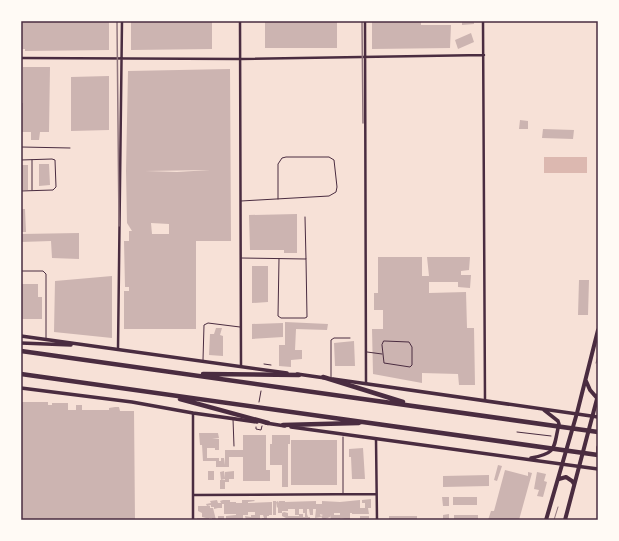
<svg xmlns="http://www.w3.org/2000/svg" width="619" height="541" font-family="Arial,sans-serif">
<rect width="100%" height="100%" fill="#f7e1d7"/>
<!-- water -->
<path fill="#dcb8b0" d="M544 157H587V173H544Z"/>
<!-- building -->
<path fill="#ccb4b1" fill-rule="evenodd" d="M21 21H109V50L25 51V49H21Z
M131 21H212V49L131 50Z
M265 21H337V48H265Z
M372 21H421V25H451L450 48 372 49Z
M462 21H474V24L462 25Z
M471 33 474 42 458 49 455 40Z
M23 67H50L49 132H40L39 140H31V132H21V103H23Z
M230 69 231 241H196V329H124V291H129V287H125L124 241H129V231H132L127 223 126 171 128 71ZM210 170 177 172 145 171ZM151 223 169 224V234H152Z
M109 76V130L71 131V77Z
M520 120 528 121V129H519Z
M543 129 574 130 573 139 542 138Z
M39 164H49L50 185 39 186Z
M21 165H28V190H21Z
M21 209H25L26 232H21Z
M297 214V253H284V250H250L249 215Z
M79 233V259L52 258 51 241 21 242V234Z
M378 257H422V276H429L427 257H470L469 270 461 271V275H471L470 288 458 287V282H429V293L466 292 467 328H474L475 385H459L458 374 422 373V383L373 374 372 329H383V310H374V293H378Z
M252 266H268V302L252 303Z
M112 276V338L54 332 55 281Z
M579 280H589L588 315H578Z
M21 284H38V297H42V319H21Z
M285 322 328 324 327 330 296 329 295 350H302V359L291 360V367L279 366V345H285Z
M283 323V337L252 339V324Z
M216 328H222L220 335 223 336V356L209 355 210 334H214Z
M354 341 355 366H335L334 343Z
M21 402H48V405H52V403H68V410H76V405H82V410H109V408L115 407H119L120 411H134L135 520H21Z
M199 433H218L219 438 212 439H219V450H215V448H207V458H219V461H221V458H224L225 465V450H243V435H266V470H270V481H243V457H229V467H216V461H203L202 445H200Z
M272 435H290V444H288V487H282V465H270V444H272Z
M291 440H337V485H291Z
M363 448 365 479H352L351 457H349V449Z
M498 465 502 466 497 481 494 480Z
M505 470 528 476V472L532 473 519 520H488L491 511H494Z
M208 471H214V480H208Z
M224 471 225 478V472L234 471V479H229V482H225V489H220V480H225V479L221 480 220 472Z
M537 472 546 474 544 481 547 482 543 497 537 496 539 490 534 489Z
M489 475V486L443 487V476Z
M442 497H449V506H443Z
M453 497H477V505H453Z
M371 499V508H368L369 514H352V513H350V520L340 518V513H334V515H340V519H334V520H331L330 515V517L323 520 321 516 323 515 320 514 321 517 315 518 316 509H313V515H310L309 509H307V514L308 517H310V520H280V519L286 518 282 516V513L284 512 288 513V516H299V514H303V517H305V513H303V509H299V515H295V509H288V511H282V513H278V507L277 508 276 502 278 501V503L279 501H285V502L316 501V504H322V501L340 502 360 500V508H365V503H362V500Z
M217 500 218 503H221L220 501 223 500H230V502H236V503H242V500H254L255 501 248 502V503L272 502V515H269V516H267V520H262V518H264L263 515H260V520H246L245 516 251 517V515H255V512H248V515H243V520H226V516L236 515V514H224V504H222V508H218L214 509V507H211V505L207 506 206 504 211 503 210 501Z
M273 501H276V515H273Z
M198 506H210V508H213L216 520H212V518H209V520H197V518H206L202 517V513L198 511Z
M449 514V520H443V515Z
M454 515H478V520H454Z
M218 516H224V520H218Z
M360 516H369V520L360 519Z
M389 516H417V520H389Z"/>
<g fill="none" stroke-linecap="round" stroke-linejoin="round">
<!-- path -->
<path stroke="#4a2c40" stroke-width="1" d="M264 364 271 365
M259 402 261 391
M256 427V429L261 430 262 426
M517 432 551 436"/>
<!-- service -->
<path stroke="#4a2c40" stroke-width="1" d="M21 147 70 148
M21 160 52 159 55 160 56 187 53 190 21 191
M32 160V190
M241 201 329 196 336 192 337 187 334 160 329 157H286L282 158 278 164V199
M241 258 306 259 305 217
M279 259 278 316 281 318H305L307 317 306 259
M21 271H43L46 274V339
M384 341 409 342 412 347V365L410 367 384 363 382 345Z
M367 352 382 354
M203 360 204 325 208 323 240 327
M331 378V340L334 338H350
M233 419 234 446
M343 493V437"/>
<!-- minor -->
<path stroke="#4a2c40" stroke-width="2.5" d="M240 21 241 366
M365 21 366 383
M483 21 485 400
M21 58 240 59 484 55
M118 349 122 21
M193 413V520
M376 439 377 520
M193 495 376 494"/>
<!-- secondary -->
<path stroke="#4a2c40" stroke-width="3.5" d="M21 336 287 373
M21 343 71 345
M297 374 325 378
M333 379 598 417
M21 388 132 402 193 413 257 422
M266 423 285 426
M291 427 598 469
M598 447V455
M531 458C558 453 553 448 559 424L558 421 544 410"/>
<!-- primary -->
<path stroke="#4a2c40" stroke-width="4" d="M586 381 590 390 597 398
M559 479 566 477 572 481 574 484
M546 520 577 413 598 330
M565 520 598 395"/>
<!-- motorway -->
<path stroke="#4a2c40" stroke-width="4.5" d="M21 351 598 432
M21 374 598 455
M203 374 299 375
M323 377 403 402
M180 399 268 423
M283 425 359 423"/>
<!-- tram -->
<path stroke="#8f747c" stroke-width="1" d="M596 363 598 356
M554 520 558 507"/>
<!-- rail -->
<path stroke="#8f747c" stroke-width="1.5" d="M117 21 119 226
M362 21 363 123"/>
</g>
<!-- border -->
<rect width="619" height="541" fill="none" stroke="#fffaf5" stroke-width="44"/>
<rect x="22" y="22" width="575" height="497" fill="none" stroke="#4a2c40" stroke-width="1.5"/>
</svg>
